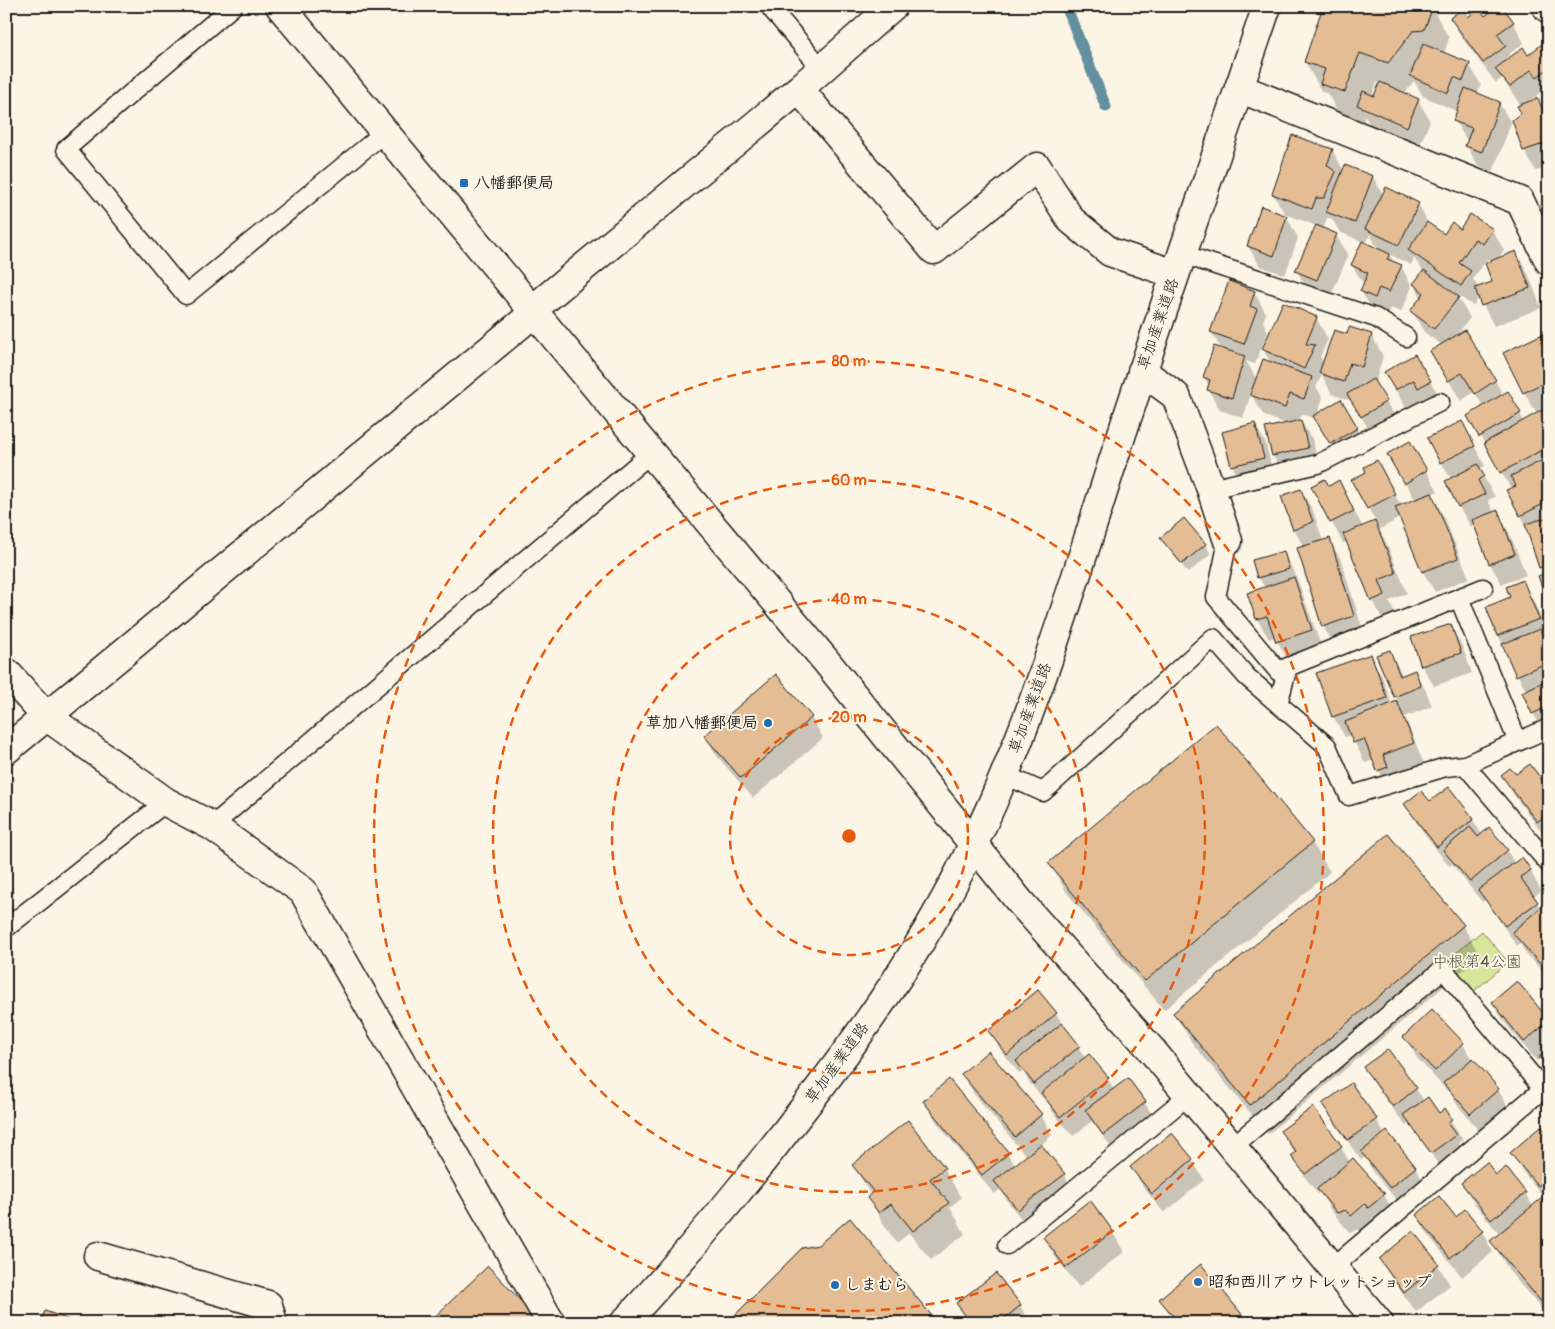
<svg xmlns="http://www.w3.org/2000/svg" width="1555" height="1329" font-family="Pangolin,'Klee One',sans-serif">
<rect width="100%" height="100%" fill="#fcf5e5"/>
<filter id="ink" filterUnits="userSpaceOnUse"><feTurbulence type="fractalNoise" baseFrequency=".02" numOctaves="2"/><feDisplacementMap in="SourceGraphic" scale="10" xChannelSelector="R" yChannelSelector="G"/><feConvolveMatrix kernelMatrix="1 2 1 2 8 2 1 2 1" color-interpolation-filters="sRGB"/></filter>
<g filter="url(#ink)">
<!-- green -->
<path fill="#d7e79a" stroke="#7a825b" d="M1482 931 1508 962 1473 992 1447 961Z"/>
<!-- shadow -->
<path fill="#0003" fill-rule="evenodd" d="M1432 8 1449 38 1444 54 1469 64 1481 85 1477 94 1499 103 1511 123 1493 172 1478 166 1467 146 1468 142 1455 121 1458 112 1423 96 1414 81 1404 94 1418 100 1430 121 1419 147 1370 125 1365 116 1363 122 1339 114 1327 93 1322 92 1305 62ZM1377 82 1381 84 1374 98 1372 97Z
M1484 18 1513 22 1524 43 1509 54 1511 58 1549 54V96L1543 90 1527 103 1538 100 1549 119V167L1536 171 1524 151 1513 120 1523 114 1521 106 1502 78 1496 83 1463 39 1451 19Z
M1332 150 1344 171 1373 177 1383 195 1418 204 1429 225 1444 236 1460 230H1492L1504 250 1498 259 1516 253 1528 273 1541 308 1494 326 1479 297 1473 306 1456 294 1470 318 1456 336 1465 331 1504 396 1508 393 1524 421 1537 414 1524 392 1549 332V406L1541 410 1549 423V473L1547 474 1549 476V603L1545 575 1541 568 1528 528 1521 516 1511 489 1469 416 1484 407 1474 392 1461 401 1443 371 1442 345 1424 332 1412 311 1422 298 1414 284 1424 272 1414 258 1411 265 1389 254 1394 263 1401 266 1412 287 1401 312 1391 308 1387 317 1373 311 1361 291 1364 285 1352 265 1363 242 1340 232 1331 218H1327L1323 230 1336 235 1348 256 1329 300 1308 291 1297 271 1317 226 1285 214 1273 194ZM1370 234 1374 242 1379 250 1366 244ZM1487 259 1492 262 1493 283 1479 288 1473 279Z
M1287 217 1298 238 1285 275 1260 266 1248 246Z
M1254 292 1266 313 1263 322 1268 331 1255 364 1246 361 1257 380 1271 363 1263 349 1316 318 1328 339 1320 357 1324 363 1348 336 1350 328 1372 336 1383 356 1375 383 1398 422 1373 436 1352 401 1332 394 1322 375 1316 387 1323 398 1317 415 1340 401 1368 449 1343 464 1316 419 1302 414 1299 421H1301L1313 441 1319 468 1285 476 1273 456 1287 424 1264 416 1251 394 1243 418 1220 410 1208 389 1209 386 1204 377 1222 350 1211 332ZM1362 383 1366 385 1360 388Z
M1386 373 1430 381 1442 401 1407 410Z
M1462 422 1485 466 1479 469 1495 497 1488 500 1494 513 1497 512 1509 532 1526 575 1502 584 1490 564 1475 525 1471 527 1459 507 1446 481 1451 479 1428 439Z
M1255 424 1266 444 1274 478 1243 486 1232 465Z
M1409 442 1438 491 1431 495 1443 515 1469 578 1435 592 1423 572 1401 517 1379 530 1386 542 1407 593 1389 601 1396 615 1383 620 1372 600 1347 541 1343 543 1313 487 1329 488 1338 482 1363 527 1376 522 1353 481 1368 472 1376 462 1401 506 1416 501 1389 455Z
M1301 490 1313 511 1323 541 1329 539 1341 560 1365 637 1334 646 1323 626 1304 547 1294 530 1282 497Z
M1162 538 1205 544 1211 554 1188 573 1168 548Z
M1283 553 1295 573 1323 651 1289 662 1275 637 1269 639 1257 619 1249 594 1265 588 1259 578 1254 561Z
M1522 581 1534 602 1549 638V640L1545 641 1549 647V732L1545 733 1533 713 1526 691 1498 635 1511 598Z
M1450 625 1462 646 1472 673 1434 686 1422 666 1412 638Z
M1389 651 1403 676 1414 671 1426 691 1432 706 1405 717 1424 764 1394 775 1389 791 1374 760 1365 763 1351 735 1345 737 1333 716 1370 656 1382 676 1392 705 1399 702 1395 696Z
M811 717 823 738 753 798 717 756 705 736Z
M1502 775 1515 776 1549 791V841L1514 795Z
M1429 803 1473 820 1482 835 1489 829 1507 851 1515 864 1530 870 1541 891 1533 897 1541 909 1549 903V979L1525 952 1520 943 1517 946 1485 900 1482 902 1452 864 1449 866 1418 825 1406 804Z
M1388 835 1463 926 1480 956 1268 1134 1192 1043 1175 1013Z
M1312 842 1330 872 1164 1010 1067 893 1050 863Z
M1493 1003 1549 1021V1071L1541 1058 1537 1061 1505 1023Z
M1432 1011 1463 1044 1472 1060 1498 1090 1510 1110 1482 1134 1456 1103 1449 1089 1447 1091 1417 1058 1405 1037Z
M1056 1014 1086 1059 1108 1079 1114 1090 1128 1080 1145 1103 1157 1123 1116 1154 1092 1121 1073 1136 1054 1114 1048 1102 1047 1103 1029 1082 1023 1071 1020 1074 1002 1052 990 1032Z
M1387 1050 1416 1089 1424 1101 1439 1114 1444 1110 1463 1140 1459 1143 1466 1156 1444 1173 1410 1123 1406 1126 1377 1088 1365 1067Z
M963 1074 1041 1115 1052 1135 1041 1145 1064 1174 1075 1195 1030 1230 1008 1202 1001 1189 994 1194 936 1121 924 1101 949 1081 1008 1154 1015 1166 1027 1157 974 1094Z
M1324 1105 1376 1119 1385 1135 1415 1167 1427 1188 1403 1208 1374 1173 1365 1157 1361 1160 1336 1125Z
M1282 1132 1341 1147 1350 1163 1353 1160 1384 1195 1395 1215 1363 1235 1358 1229 1350 1233 1330 1209 1320 1192 1318 1194 1305 1177 1293 1156 1295 1154Z
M1172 1135 1192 1160 1204 1180 1164 1213 1144 1188 1132 1168Z
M1549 1137V1318L1509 1271 1492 1241 1500 1235 1474 1203 1463 1183 1496 1176 1525 1193 1533 1207 1544 1198 1524 1173 1512 1153Z
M853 1165 944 1168 961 1198 950 1207 965 1234 931 1260 909 1233 897 1243 886 1228 869 1198 871 1195Z
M1417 1216 1456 1218 1482 1232 1493 1252 1462 1277 1429 1236Z
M1112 1231 1124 1252 1079 1287 1056 1258 1044 1238Z
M1413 1233 1438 1265 1450 1285 1416 1312 1392 1279 1380 1259Z
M995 1274 1020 1306 1030 1323H969L957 1303Z
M1161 1299 1247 1323H1175Z"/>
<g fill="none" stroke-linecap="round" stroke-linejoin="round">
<!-- stream -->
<path stroke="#638f9e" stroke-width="11" d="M1066 6 1106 107"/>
</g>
<!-- building -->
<path fill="#e4bd94" stroke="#1c1c1c" d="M1323 6H1432L1433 7 1424 30 1413 31 1388 63 1360 53 1345 92 1320 84 1325 69 1304 62Z
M1498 6H1502L1514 22 1497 34 1506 46 1483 63 1450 18 1462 9 1468 17 1479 8 1485 16Z
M1423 44 1470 63 1463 81 1454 77 1448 93 1410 76Z
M1542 44 1549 52V68L1537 77 1531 70 1510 87 1495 69 1523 47 1528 55Z
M1380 82 1419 99 1407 127 1357 105 1363 91 1374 96Z
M1465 88 1500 102 1482 152 1465 146 1472 128 1453 121Z
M1538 98 1549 127V142L1523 151 1512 120 1521 113 1517 106Z
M1292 135 1333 149 1327 165 1336 172 1324 198H1316L1312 209 1272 194Z
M1345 165 1373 176 1355 223 1326 212Z
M1386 187 1419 203 1399 245 1365 229Z
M1261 206 1287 216 1274 256 1247 246Z
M1470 214 1493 229 1483 244 1475 239 1459 263 1471 271 1461 286 1408 250 1427 222 1444 234 1452 222 1460 229Z
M1316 225 1337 234 1317 280 1295 271Z
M1362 241 1390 254 1387 259 1402 265 1389 292 1379 288 1375 298 1360 291 1368 273 1351 265Z
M1516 251 1530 288 1481 306 1475 288 1492 282 1485 263Z
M1424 270 1459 297 1434 329 1410 311 1424 293 1413 284Z
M1229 281 1255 291 1250 306 1257 309 1244 344 1210 332Z
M1283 302 1317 317 1306 344 1315 345 1304 369 1262 349Z
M1349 327 1372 334 1362 367 1350 363 1344 382 1319 373 1334 330 1347 334Z
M1465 330 1496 380 1475 394 1462 373 1448 381 1430 351Z
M1549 331V380L1523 393 1503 353Z
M1214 346 1245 356 1232 398 1207 390 1210 380 1203 377Z
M1415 354 1431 381 1418 388 1414 380 1395 390 1384 372Z
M1263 359 1312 377 1304 399 1290 394 1285 408 1250 395Z
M1373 379 1387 401 1361 417 1347 394Z
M1508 391 1521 413 1479 437 1467 416Z
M1341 399 1358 428 1330 444 1313 416Z
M1542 410 1549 422V446L1500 473 1484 443Z
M1301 420 1308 448 1272 456 1265 428Z
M1462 421 1475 446 1440 463 1427 438Z
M1255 423 1264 458 1231 466 1222 432Z
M1410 441 1427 470 1404 484 1387 454Z
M1377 460 1395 494 1367 509 1351 480 1366 472 1364 467Z
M1541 461 1549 476V501L1520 516 1506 490 1516 486 1511 476Z
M1478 464 1484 476 1478 480 1485 494 1458 507 1445 481Z
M1325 479 1329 486 1339 480 1354 511 1330 523 1311 486Z
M1301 489 1313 522 1293 530 1281 496Z
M1432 493 1458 558 1422 572 1395 507Z
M1498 510 1515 554 1489 564 1472 520Z
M1549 517V565L1539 568 1525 524Z
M1184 518 1206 544 1182 564 1160 538Z
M1375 521 1396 573 1379 580 1385 595 1371 601 1343 534Z
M1330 538 1354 616 1322 627 1297 548Z
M1284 551 1289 569 1257 578 1252 560Z
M1549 572V606L1538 576Z
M1294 577 1312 630 1276 642 1267 616 1256 619 1247 593Z
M1523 580 1539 619 1497 636 1486 607 1510 597 1506 587Z
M1451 624 1461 653 1421 666 1411 637Z
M1540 629 1549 652V662L1516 676 1502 644Z
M1390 650 1400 676 1415 670 1421 686 1394 697 1376 655Z
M1371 654 1387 698 1332 717 1316 673Z
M776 674 812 717 741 778 704 736Z
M1549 679V706L1532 714 1522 692Z
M1397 701 1414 743 1383 755 1388 767 1377 771 1364 739 1353 743 1345 722Z
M1216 724 1313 842 1145 981 1048 863Z
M1530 764 1549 789V813L1537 822 1501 775 1510 768 1516 774Z
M1449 787 1474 819 1437 847 1404 804 1421 791 1430 801Z
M1470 827 1478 837 1489 827 1508 850 1470 882 1443 850Z
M1388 834 1464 925 1250 1105 1173 1013Z
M1522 857 1531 870 1520 877 1538 902 1505 926 1478 890Z
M1548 901 1549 955 1539 963 1512 932Z
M1517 981 1549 1020V1021L1524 1042 1492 1002Z
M1038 990 1057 1013 1007 1055 988 1031Z
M1432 1009 1464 1043 1435 1071 1403 1037Z
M1062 1023 1080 1046 1034 1084 1016 1061Z
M1388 1049 1417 1088 1393 1107 1363 1067Z
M1549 1050V1070L1539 1057Z
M988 1051 1042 1114 1015 1137 961 1074Z
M1089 1054 1109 1078 1060 1117 1041 1093Z
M1473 1058 1499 1089 1470 1114 1443 1083Z
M1128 1078 1146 1102 1103 1135 1085 1110Z
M949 1079 1009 1153 982 1175 923 1101Z
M1351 1083 1377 1119 1348 1140 1322 1104Z
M1428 1097 1439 1113 1445 1108 1452 1119 1447 1123 1456 1135 1431 1153 1403 1115Z
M1313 1107 1342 1146 1305 1174 1291 1156 1296 1152 1280 1131Z
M908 1120 945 1168 930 1179 949 1203 913 1231 891 1204 879 1213 867 1198 873 1191 852 1165Z
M1541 1126 1549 1135V1177L1538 1186 1510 1153Z
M1387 1131 1416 1167 1390 1188 1361 1152Z
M1172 1133 1193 1159 1152 1194 1130 1167Z
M1041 1144 1065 1174 1018 1210 994 1181Z
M1353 1158 1385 1194 1368 1208 1365 1204 1351 1216 1345 1210 1337 1213 1317 1189Z
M1487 1162 1496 1175 1506 1167 1526 1193 1491 1220 1461 1183Z
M1549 1192V1311L1490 1241Z
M1439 1196 1456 1217 1465 1209 1483 1231 1450 1258 1416 1215Z
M1090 1200 1113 1231 1066 1268 1043 1237Z
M850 1218 938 1323H727L802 1248 818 1245Z
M1413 1231 1439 1264 1404 1293 1379 1259Z
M1201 1264 1249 1323H1179L1159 1299Z
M488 1266 536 1317 530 1323H428Z
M996 1273 1021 1305 999 1323H971L956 1303Z
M45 1311 75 1322V1323H40Z"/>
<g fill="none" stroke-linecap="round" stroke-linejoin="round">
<!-- service casing -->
<g stroke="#1c1c1c" stroke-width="21">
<path id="service" d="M233 6 66 149 186 295 385 132
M769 6 822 69
M1182 254 1376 318 1406 337
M1211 489 1318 464 1440 402
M1228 541 1216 597 1278 671 1483 588
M1459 598 1518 742
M1278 704 1288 667
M1465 765 1549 864
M1005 775 1043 792 1213 638 1247 677 1327 746 1349 796 1446 767 1465 765 1549 728
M212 826 651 453
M6 928 166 802
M1232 1147 1443 969 1543 1089 1333 1267
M1007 1245 1189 1095"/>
</g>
<!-- minor casing -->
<g stroke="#1c1c1c" stroke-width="31">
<path id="minor" d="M280 6 651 453 826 661 1020 902 1149 1047 1379 1323
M1546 6 1549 9
M1239 88 1520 201 1549 261
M799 89 934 250 1037 167 1071 220 1110 252 1175 274
M532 310 799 89 893 6
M1142 371 1176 396 1211 489 1228 541
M6 672 46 716 166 802 212 826 303 891 551 1323
M6 750 534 313
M98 1256 268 1305 273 1323"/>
</g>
<!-- secondary casing -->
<g stroke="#1c1c1c" stroke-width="31">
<path id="secondary" d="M624 1323C685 1257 742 1188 797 1117 847 1053 896 986 936 915 1018 773 1064 613 1114 458 1163 307 1216 157 1267 6"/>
</g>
<!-- service -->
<use href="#service" stroke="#fcf5e5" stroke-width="18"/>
<!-- minor -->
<use href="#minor" stroke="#fcf5e5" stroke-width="28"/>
<!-- secondary -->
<use href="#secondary" stroke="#fcf5e5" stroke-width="28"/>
</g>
</g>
<!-- distance rings -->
<g fill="none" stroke="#e8590c" stroke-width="2.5" stroke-dasharray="9 6">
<circle cx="849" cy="836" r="119"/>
<circle cx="849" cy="836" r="237"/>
<circle cx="849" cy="836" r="356"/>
<circle cx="849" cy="836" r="475"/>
</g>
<!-- markers -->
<g fill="#1f6fb2" stroke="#fcf5e5" stroke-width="2">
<rect x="459" y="178" width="10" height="10" rx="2.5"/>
<circle cx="768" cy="723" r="5"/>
<circle cx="1198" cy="1282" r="5"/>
<circle cx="835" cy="1285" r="5"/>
</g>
<g text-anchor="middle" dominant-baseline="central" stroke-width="4" stroke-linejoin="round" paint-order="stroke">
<!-- poi labels -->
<g font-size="16" font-weight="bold" fill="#1c1c1c" stroke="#fcf5e5" text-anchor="start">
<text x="474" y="183">八幡郵便局</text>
<text x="758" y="723" text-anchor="end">草加八幡郵便局</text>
<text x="1208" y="1282">昭和西川アウトレットショップ</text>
<text x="845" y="1285">しまむら</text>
</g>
<!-- street labels -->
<g font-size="16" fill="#1c1c1c" stroke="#fcf5e5">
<text transform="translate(1158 324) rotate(-71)">草加産業道路</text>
<text transform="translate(1030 708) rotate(-70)">草加産業道路</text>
<text transform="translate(837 1063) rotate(-54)">草加産業道路</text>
</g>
<!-- park labels -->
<g font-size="16" fill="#545942" stroke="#fcf5e5">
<text x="1477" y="962">中根第4公園</text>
</g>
</g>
<circle cx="849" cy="836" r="8" fill="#e8590c" stroke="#fcf5e5" stroke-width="2.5"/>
<g font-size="15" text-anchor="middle" font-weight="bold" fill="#e8590c" stroke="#fcf5e5" stroke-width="4" stroke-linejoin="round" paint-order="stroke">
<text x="849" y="366">80 m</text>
<text x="849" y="485">60 m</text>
<text x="849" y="604">40 m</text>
<text x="849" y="722">20 m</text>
</g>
<!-- margin -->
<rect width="1555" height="1329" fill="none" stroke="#fcf5e5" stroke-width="25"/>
<rect x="12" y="12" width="1530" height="1304" fill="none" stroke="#1c1c1c" stroke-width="2" filter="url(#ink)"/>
</svg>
